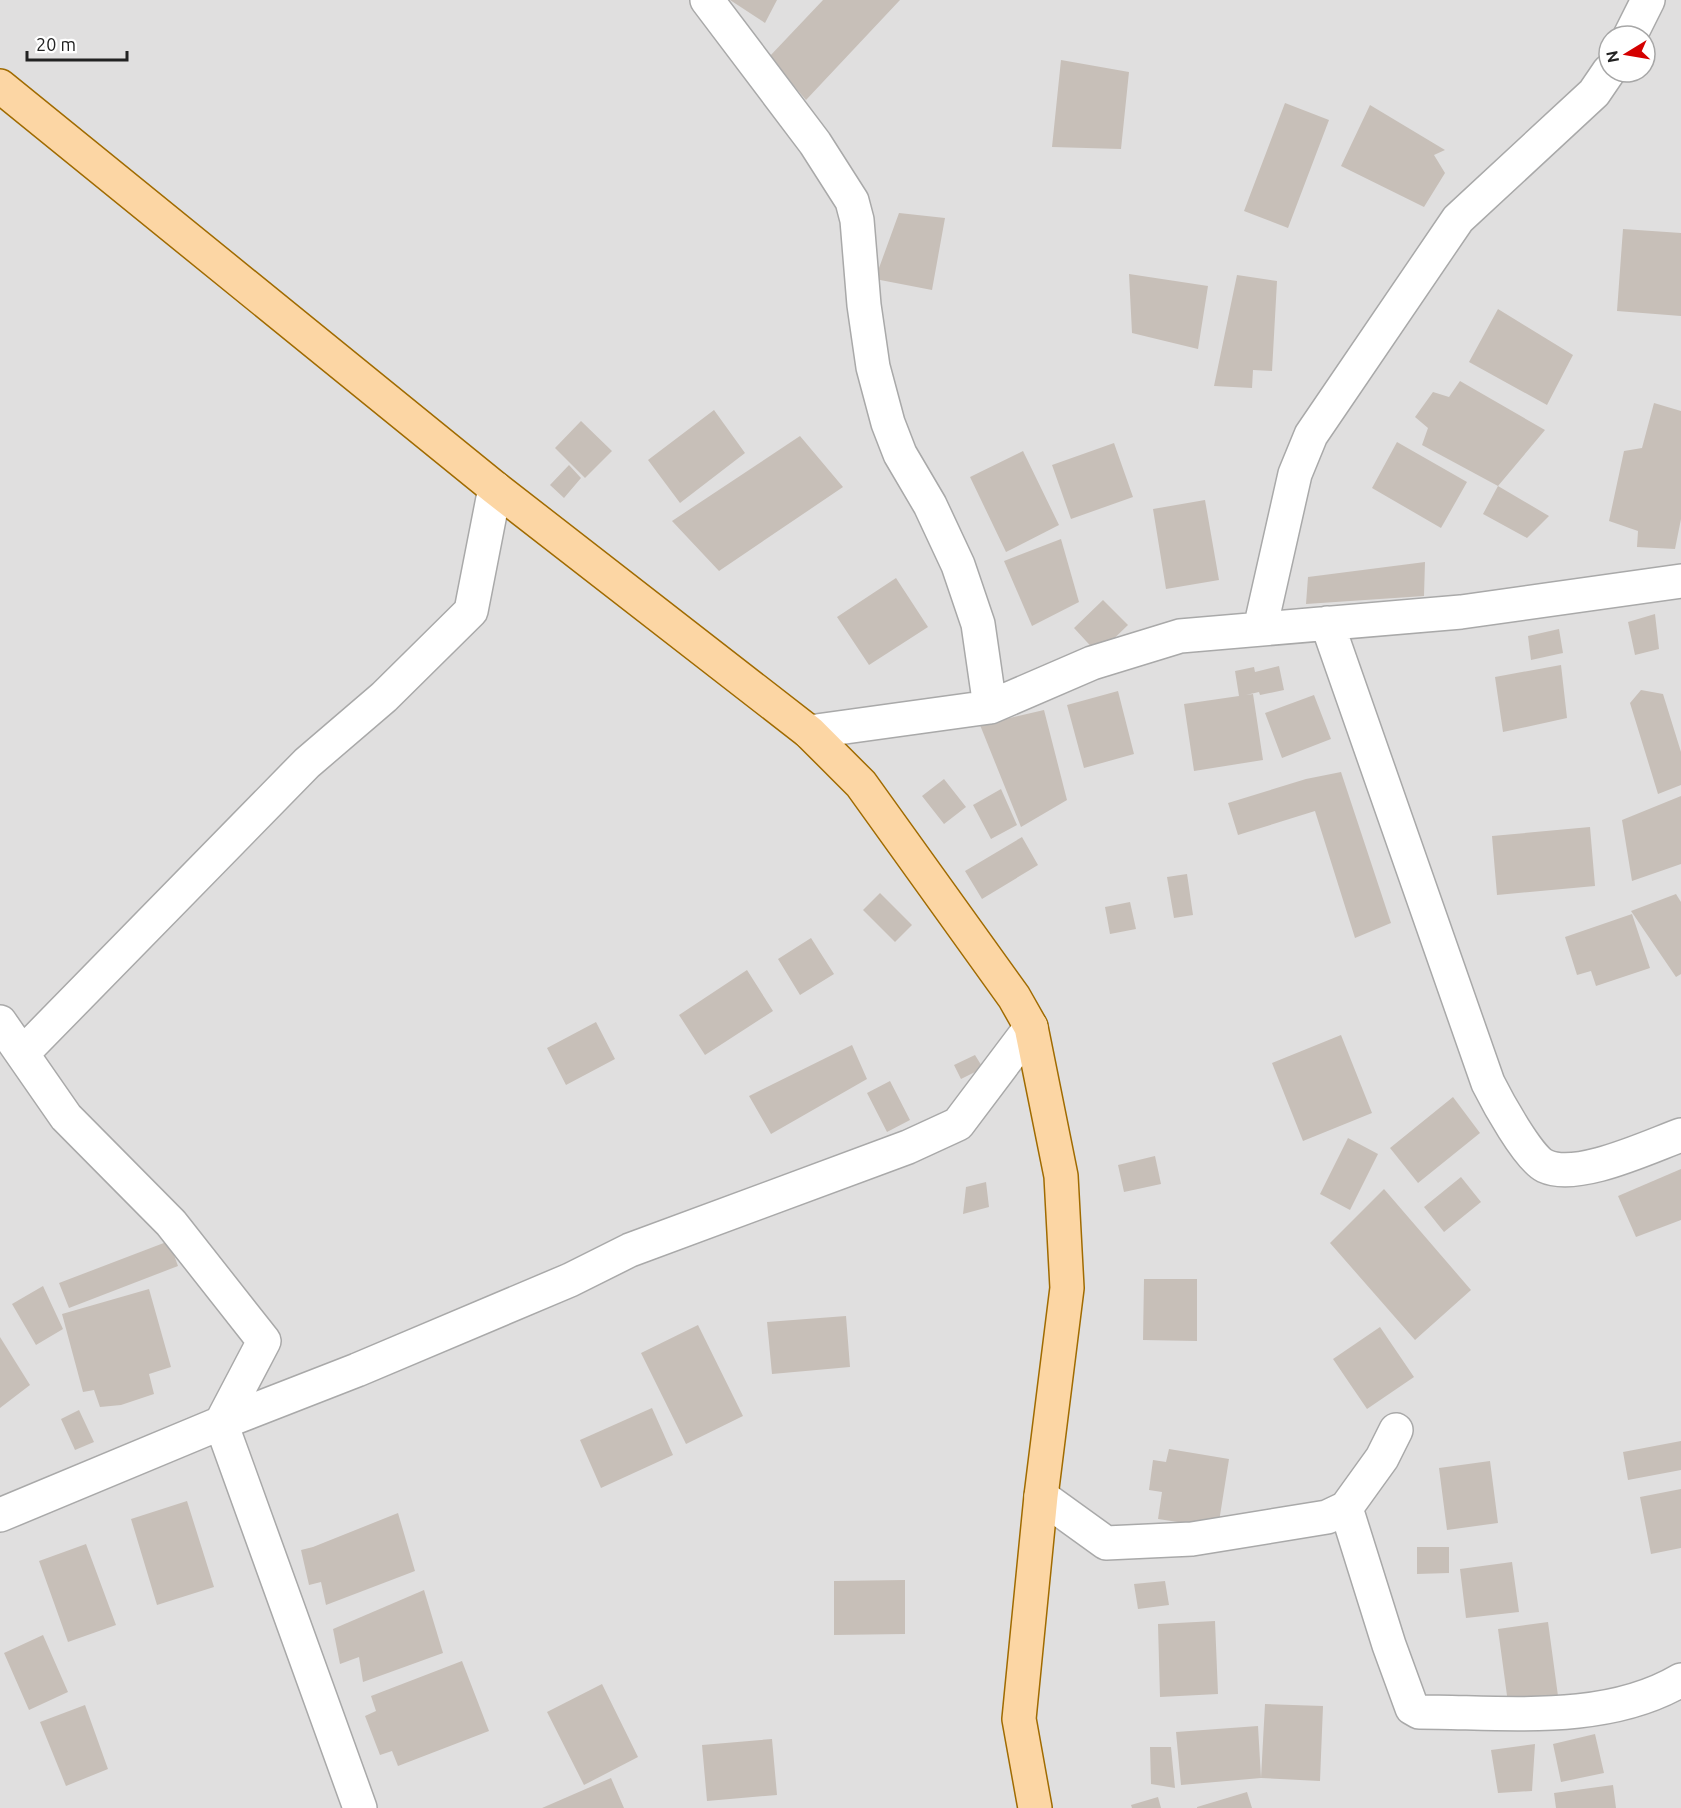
<svg xmlns="http://www.w3.org/2000/svg" width="1681" height="1808" font-family="Ubuntu,sans-serif">
<rect width="100%" height="100%" fill="#f2efe9"/>
<!-- residential -->
<path fill="#e0dfdf" fill-rule="evenodd" d="M0 0H1681V1808H0ZM1609 36H1645V72H1609Z"/>
<!-- building -->
<path fill="#c7bfb8" d="M730 0H777L765 23Z
M823 0H900L806 100 769 57Z
M1061 60 1129 72 1121 149 1052 147Z
M1285 103 1329 120 1288 228 1244 211Z
M1370 105 1445 150 1434 155 1445 173 1424 207 1341 166Z
M899 213 945 218 932 290 875 279Z
M1623 229 1681 233V316L1617 311Z
M1129 274 1208 286 1198 349 1132 333Z
M1237 275 1277 281 1272 371 1253 370 1252 388 1214 386Z
M1498 309 1573 355 1547 405 1469 362Z
M1460 381 1545 430 1498 486 1422 445 1428 428 1415 417 1433 392 1449 397Z
M1654 403 1681 411V519L1675 549 1637 547 1638 531 1609 521 1624 451 1642 448Z
M714 410 745 453 680 503 648 460Z
M581 421 612 451 585 478 555 448Z
M800 436 843 487 719 571 672 521Z
M1397 442 1467 482 1441 528 1372 488Z
M1114 443 1133 497 1071 519 1052 465Z
M1023 451 1059 525 1006 552 970 477Z
M569 465 581 478 564 498 550 485Z
M1498 486 1549 516 1527 538 1483 514Z
M1205 500 1219 580 1166 589 1153 509Z
M1061 539 1079 602 1032 626 1004 561Z
M1425 562 1424 596 1306 604 1308 577Z
M896 578 928 627 869 665 837 617Z
M1103 600 1128 625 1098 654 1074 628Z
M1655 614 1659 649 1635 655 1628 622Z
M1559 629 1563 653 1531 660 1528 636Z
M1561 665 1567 718 1503 732 1495 677Z
M1279 666 1284 690 1260 695 1259 692 1246 695 1253 694 1263 760 1194 771 1184 704 1239 696 1235 671 1254 667 1255 672Z
M1641 690 1663 694 1681 752V785L1658 794 1630 703Z
M1118 691 1134 754 1084 768 1067 705Z
M1314 695 1331 739 1282 758 1265 713Z
M1044 710 1067 800 1021 827 980 725Z
M1341 772 1391 923 1355 938 1315 811 1238 835 1228 803 1306 779Z
M944 779 966 807 944 824 922 796Z
M1001 789 1017 825 991 839 973 805Z
M1681 796V864L1632 881 1622 820Z
M1590 827 1595 886 1497 895 1492 836Z
M1022 837 1038 865 982 899 965 871Z
M1187 874 1193 915 1174 918 1167 877Z
M880 893 912 925 895 942 863 910Z
M1676 894 1681 902V974L1676 977 1631 911Z
M1130 902 1136 929 1110 934 1105 907Z
M1632 914 1650 968 1596 986 1591 971 1577 975 1565 937Z
M811 938 834 974 800 995 778 959Z
M747 970 773 1011 705 1055 679 1015Z
M596 1022 615 1059 566 1085 547 1048Z
M1341 1035 1372 1113 1303 1141 1272 1063Z
M852 1045 867 1079 771 1134 749 1096Z
M975 1055 983 1068 961 1079 954 1065Z
M890 1081 910 1120 887 1132 867 1093Z
M1453 1097 1480 1133 1418 1183 1390 1148Z
M1348 1138 1378 1154 1350 1210 1320 1194Z
M1155 1156 1161 1184 1124 1192 1118 1165Z
M1681 1169V1220L1636 1237 1618 1196Z
M1461 1177 1481 1202 1444 1232 1424 1207Z
M986 1182 989 1207 963 1214 966 1187Z
M1384 1189 1471 1290 1415 1340 1330 1243Z
M169 1241 178 1266 69 1308 59 1283Z
M1144 1279H1197V1341L1143 1340Z
M43 1286 63 1329 36 1345 12 1304Z
M149 1289 171 1367 149 1374 154 1394 121 1405 100 1407 94 1390 83 1392 62 1314Z
M846 1316 850 1367 772 1374 767 1322Z
M698 1325 743 1416 686 1444 641 1353Z
M1380 1327 1414 1377 1367 1409 1333 1359Z
M0 1337 30 1385 0 1408Z
M652 1408 673 1455 601 1488 580 1440Z
M79 1410 94 1442 75 1450 61 1419Z
M1681 1441V1470L1628 1480 1623 1452Z
M1169 1449 1229 1459 1218 1528 1158 1519 1162 1492 1149 1490 1153 1460 1166 1462Z
M1490 1461 1498 1523 1447 1530 1439 1468Z
M1681 1489V1548L1651 1554 1640 1497Z
M187 1501 214 1587 157 1605 131 1519Z
M398 1513 415 1571 326 1605 321 1582 309 1585 301 1550 313 1547Z
M86 1544 116 1625 68 1642 39 1561Z
M1417 1547H1449V1573L1417 1574Z
M1512 1562 1519 1612 1466 1618 1460 1569Z
M905 1580V1634L834 1635V1581Z
M1165 1581 1169 1605 1138 1609 1134 1584Z
M424 1590 443 1653 363 1682 359 1657 340 1664 333 1629Z
M1215 1621 1218 1694 1160 1697 1158 1624Z
M1548 1622 1558 1696 1508 1703 1498 1629Z
M43 1635 68 1692 29 1710 4 1653Z
M462 1661 489 1731 398 1766 392 1751 380 1755 365 1716 376 1711 371 1696Z
M602 1684 638 1757 584 1785 547 1712Z
M1265 1704 1323 1706 1320 1781 1261 1778Z
M85 1705 108 1769 66 1786 40 1722Z
M1258 1726 1261 1778 1181 1785 1176 1732Z
M1595 1734 1604 1773 1561 1782 1553 1744Z
M772 1739 777 1795 707 1801 702 1745Z
M1535 1744 1532 1791 1498 1793 1491 1750Z
M1150 1747H1171L1175 1788 1151 1784Z
M611 1778 624 1808H542Z
M1613 1785 1616 1808H1556L1554 1793Z
M1247 1792 1252 1808H1197V1807Z
M1158 1797 1161 1808H1132L1131 1805Z"/>
<g fill="none" stroke-linecap="round" stroke-linejoin="round">
<!-- minor casing -->
<g stroke="#a9a9a9" stroke-width="36">
<path id="minor" d="M707 0 815 143 852 201 857 220 864 305 873 367 888 423 900 454 930 505 958 565 978 624 990 707
M1630 36 1648 0
M1327 623 1488 1083C1497 1101 1528 1158 1545 1166 1577 1181 1648 1147 1681 1135
M1260 629 1295 474 1311 435 1458 219 1594 93 1609 71
M809 732 990 707 1092 663 1180 636 1461 612 1681 581
M0 1022 66 1117 171 1223 264 1341 221 1423 357 1370 570 1280 630 1250 908 1147 958 1124 1031 1027
M23 1053 307 763 384 697 471 611 495 488
M1041 1496 1106 1543 1192 1539 1327 1517 1346 1508 1382 1458 1396 1430
M1346 1508 1389 1645 1412 1708 1419 1712C1504 1712 1605 1725 1681 1680
M0 1515 221 1423 360 1808"/>
</g>
<!-- major casing -->
<g stroke="#a06b00" stroke-width="36">
<path id="major" d="M0 86 495 488 809 732 861 784 1014 997 1031 1027 1061 1176 1067 1288 1041 1496 1019 1719 1035 1808"/>
</g>
<!-- minor -->
<use href="#minor" stroke="#fff" stroke-width="33"/>
<!-- major -->
<use href="#major" stroke="#fcd6a4" stroke-width="33"/>
</g>
<!-- north arrow -->
<g transform="translate(1627 54) rotate(259)"><circle r="28" fill="#ffffff" stroke="#a7a7a7" stroke-width="1.5"/>
<path d="M0-4.5L10 22L0 15L-10 22Z" fill="#d40000"/>
<text y="-9" font-size="16" font-weight="bold" text-anchor="middle" fill="#222222">N</text>
</g>
<!-- scale -->
<path d="M27 51v9h100v-9" fill="none" stroke="#222222" stroke-width="3"/>
<text x="36" y="51" font-size="18" fill="#222222" stroke="#ffffff" stroke-width="4.5" paint-order="stroke">20 m</text>
</svg>
